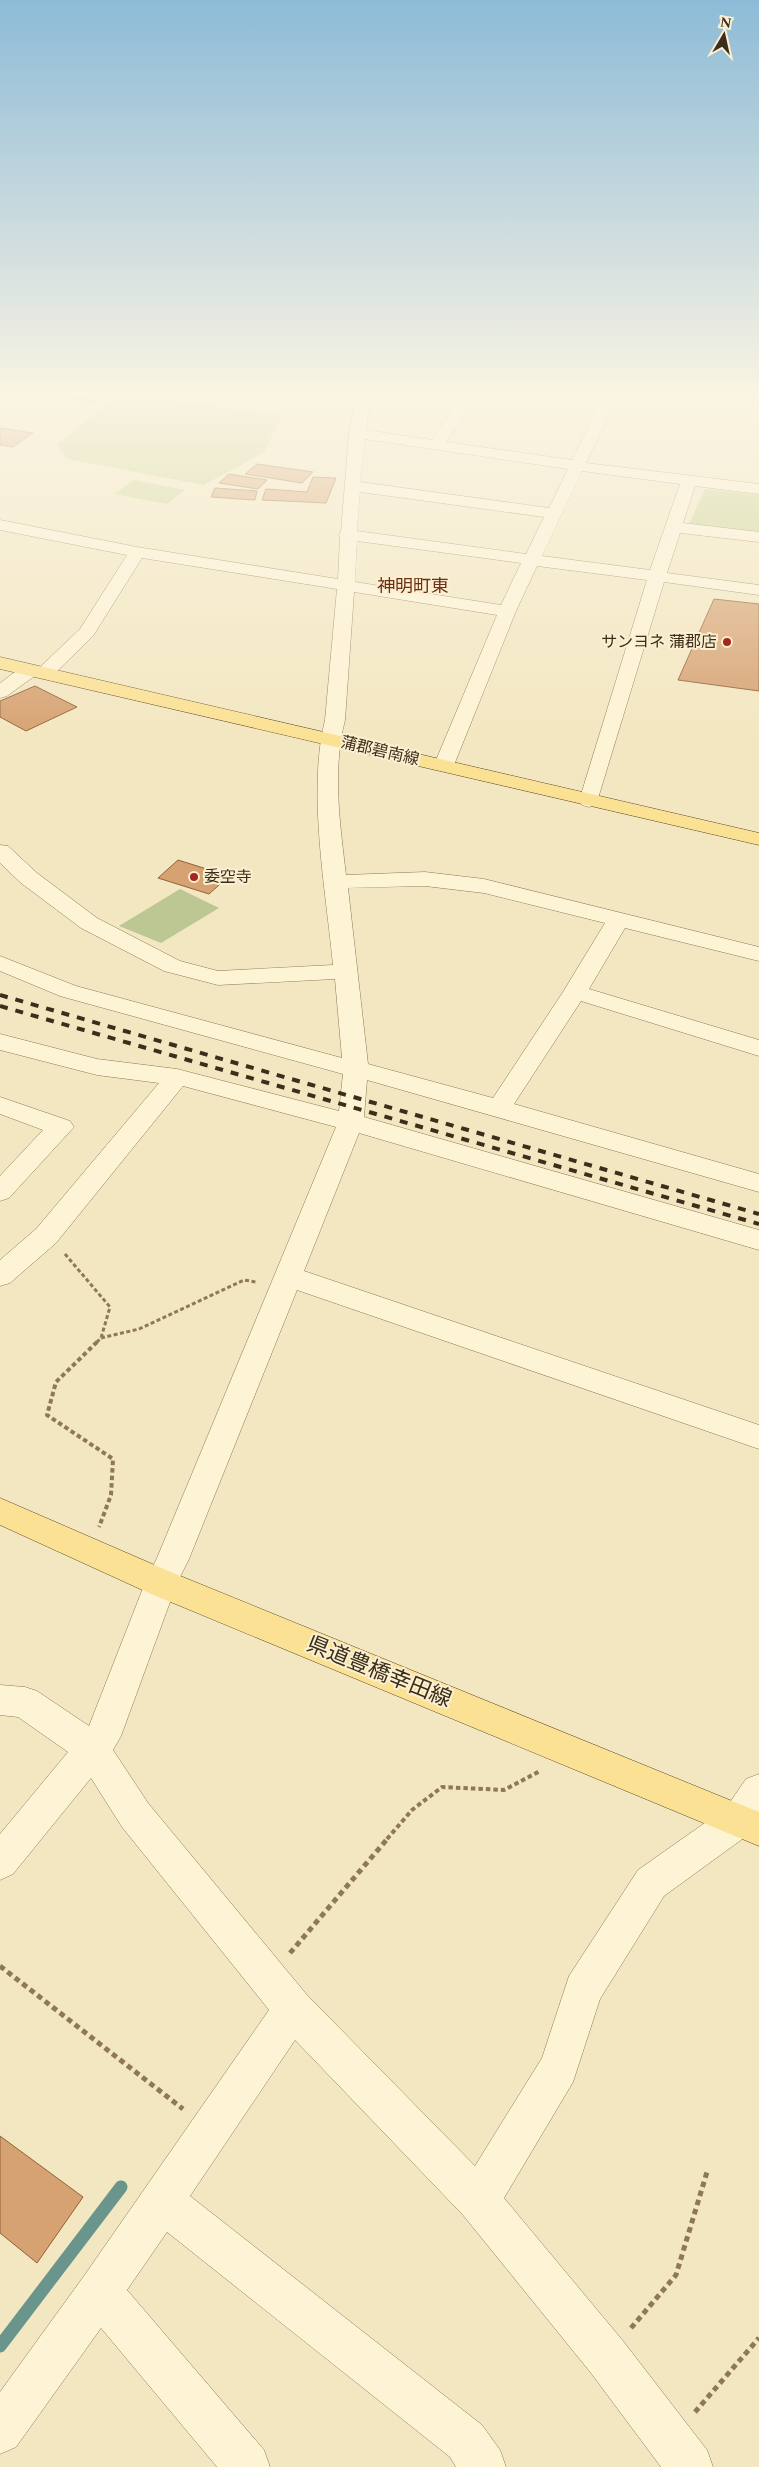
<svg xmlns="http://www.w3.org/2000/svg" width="759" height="2467" font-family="Spectral,'Noto Sans JP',serif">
<rect width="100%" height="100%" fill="#f3e7c1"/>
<!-- green -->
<path fill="#c8d393" d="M117 397H139L282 415 264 452 204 485 67 459 56 445Z
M134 480 185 490 167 504 114 494Z
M705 489 759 495V533L689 524Z"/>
<!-- cemetery -->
<path fill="#bdc793" d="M180 889 219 908 161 943 119 926Z"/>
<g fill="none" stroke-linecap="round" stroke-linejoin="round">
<!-- stream -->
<path stroke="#69958d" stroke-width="13" d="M0 2346 121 2187"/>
</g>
<!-- building -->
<path fill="#d6a272" stroke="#926138" d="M56 397H104L97 402Z
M0 428 33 433 13 447 0 445Z
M257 464 313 472 302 483 245 474Z
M229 474 267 480 258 489 219 483Z
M313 477 336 478 326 503 262 500 266 489 307 492Z
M215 488 257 491 255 500 211 497Z
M714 599 759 604V691L678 680Z
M35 686 77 707 26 731 0 717V701Z
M178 860 229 876 209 894 158 878Z
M0 2136 83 2197 37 2263 0 2233Z"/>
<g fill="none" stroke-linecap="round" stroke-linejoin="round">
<!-- minor casing -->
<g stroke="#8f7856" stroke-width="1">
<path id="minor" d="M357 397H371L366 430 432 440 461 397H475L446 442 572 460 598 407 553 401 546 397 602 399 617 397 586 463 759 484V494L695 486 683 523 759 532V542L680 533 667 573 759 585V595L664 582 596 805 589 807 582 805 579 801 647 580 537 566 516 611 454 765 451 769 444 771 437 769 434 765 497 615 354 592 345 720C332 771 340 824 346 875L425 872 484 879 759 947V961L625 928 589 989 759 1040V1056L581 1001 514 1104 759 1174V1192L367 1080 364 1117 759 1230V1250L359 1133 304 1271 759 1425V1449L297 1290 189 1559 177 1583 121 1736 113 1750 148 1803 307 1995 475 2166 542 2058 569 1976 638 1870 726 1808 746 1779 759 1774V1822L752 1832 664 1896 600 1999 573 2082 504 2198 623 2341 707 2450 713 2467H661L591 2373 463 2215 295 2040 190 2196 482 2425 500 2450 506 2467H456L450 2457 167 2232 127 2290 264 2450 270 2467H217L101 2328 16 2447 0 2454V2392L84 2276 269 2010 122 1827 91 1778 13 1874 0 1880V1834L68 1752 18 1717 0 1715V1685L25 1687 37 1691 89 1726 145 1583 157 1558 336 1127 183 1086 56 1243 10 1283 0 1286V1260L36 1229 159 1083 97 1075 0 1050V1034L97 1059 177 1069 339 1111 343 1074 60 996 0 971V956L76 986 342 1058 335 979 218 985 164 971 81 928 21 883 0 863V845L8 846 37 873 97 918 180 961 218 971 333 965C326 891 307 791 325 720L337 589 142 558 93 636 51 677 44 679 36 675 7 696 0 698V683C11 676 26 659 39 668L80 629 127 555 0 530V520L137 547 338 579 340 538 339 535 341 532 349 433ZM365 439 568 469 549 508 360 482ZM582 471 680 484 650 570 542 556ZM360 492 544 517 526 554 357 531ZM357 541 521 563 501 605 355 582ZM425 886 484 893 605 923 563 992 493 1098 368 1064 348 888Z
M0 1097 70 1121 74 1127 9 1198 0 1201V1176L43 1130 0 1114Z"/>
</g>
<!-- major casing -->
<g stroke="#5c452a" stroke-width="1">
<path id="major" d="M0 657 759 833V845L0 669Z
M0 1498 173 1573 759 1812V1846L149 1593 0 1525Z"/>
</g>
<!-- path-far2 -->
<path stroke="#8f7856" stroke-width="3" stroke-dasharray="4 2.5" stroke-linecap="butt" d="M65 1254 110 1307 101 1338 96 1343
M101 1338 139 1329 244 1280 256 1282"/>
<!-- path-far1 -->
<path stroke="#8f7856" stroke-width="4" stroke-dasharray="4.5 3" stroke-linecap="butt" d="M97 1342 56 1382 47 1415 113 1459 111 1495 99 1527
M387 1839 412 1810 442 1787 504 1790 540 1771"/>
<!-- path -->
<path stroke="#8f7856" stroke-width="5" stroke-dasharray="5.5 4" stroke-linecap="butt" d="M290 1953 388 1838
M0 1966 183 2109
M631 2328 676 2275 707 2172
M695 2412 759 2338"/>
<!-- minor -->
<use href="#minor" fill="#fdf3d5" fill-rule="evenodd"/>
<!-- major -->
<use href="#major" fill="#fbe194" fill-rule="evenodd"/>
<!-- rail -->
<path stroke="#3d2e1c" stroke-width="4" stroke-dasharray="8 8" stroke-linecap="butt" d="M0 995 759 1214
M0 1006 759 1224"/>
</g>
<!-- sky -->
<linearGradient id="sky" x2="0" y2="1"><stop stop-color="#8dbbd7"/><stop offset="0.53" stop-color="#faf4e3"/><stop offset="1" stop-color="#faf4e3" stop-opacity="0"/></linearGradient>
<rect width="759" height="743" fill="url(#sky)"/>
<!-- markers -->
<g fill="#a6251e" stroke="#faf0d1" stroke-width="2">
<circle cx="727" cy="642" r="5"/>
<circle cx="194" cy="877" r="5"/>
</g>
<g text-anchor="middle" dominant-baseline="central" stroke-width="4" stroke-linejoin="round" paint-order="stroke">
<!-- far-poi labels -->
<g font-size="16" fill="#3d2e1c" stroke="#faf0d1" text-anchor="end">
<text x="717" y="642">サンヨネ 蒲郡店</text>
<text x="204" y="877" text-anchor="start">委空寺</text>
</g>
<!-- far-street labels -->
<g font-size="16" fill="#3d2e1c" stroke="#faf0d1">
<text transform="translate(380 751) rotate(13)">蒲郡碧南線</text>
</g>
<!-- far-quarter labels -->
<g font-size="18" fill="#6f2e16" stroke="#faf0d1">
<text x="413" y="586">神明町東</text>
</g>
<!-- near-street labels -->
<g font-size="22" fill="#3d2e1c" stroke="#faf0d1">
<text transform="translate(379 1672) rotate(22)">県道豊橋幸田線</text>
</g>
</g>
<!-- north arrow -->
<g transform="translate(724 35) rotate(9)" stroke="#faf0d1" stroke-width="4" paint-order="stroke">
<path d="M0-4L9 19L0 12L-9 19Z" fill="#3d2e1c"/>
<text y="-8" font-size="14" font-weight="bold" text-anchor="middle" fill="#3d2e1c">N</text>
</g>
</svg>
